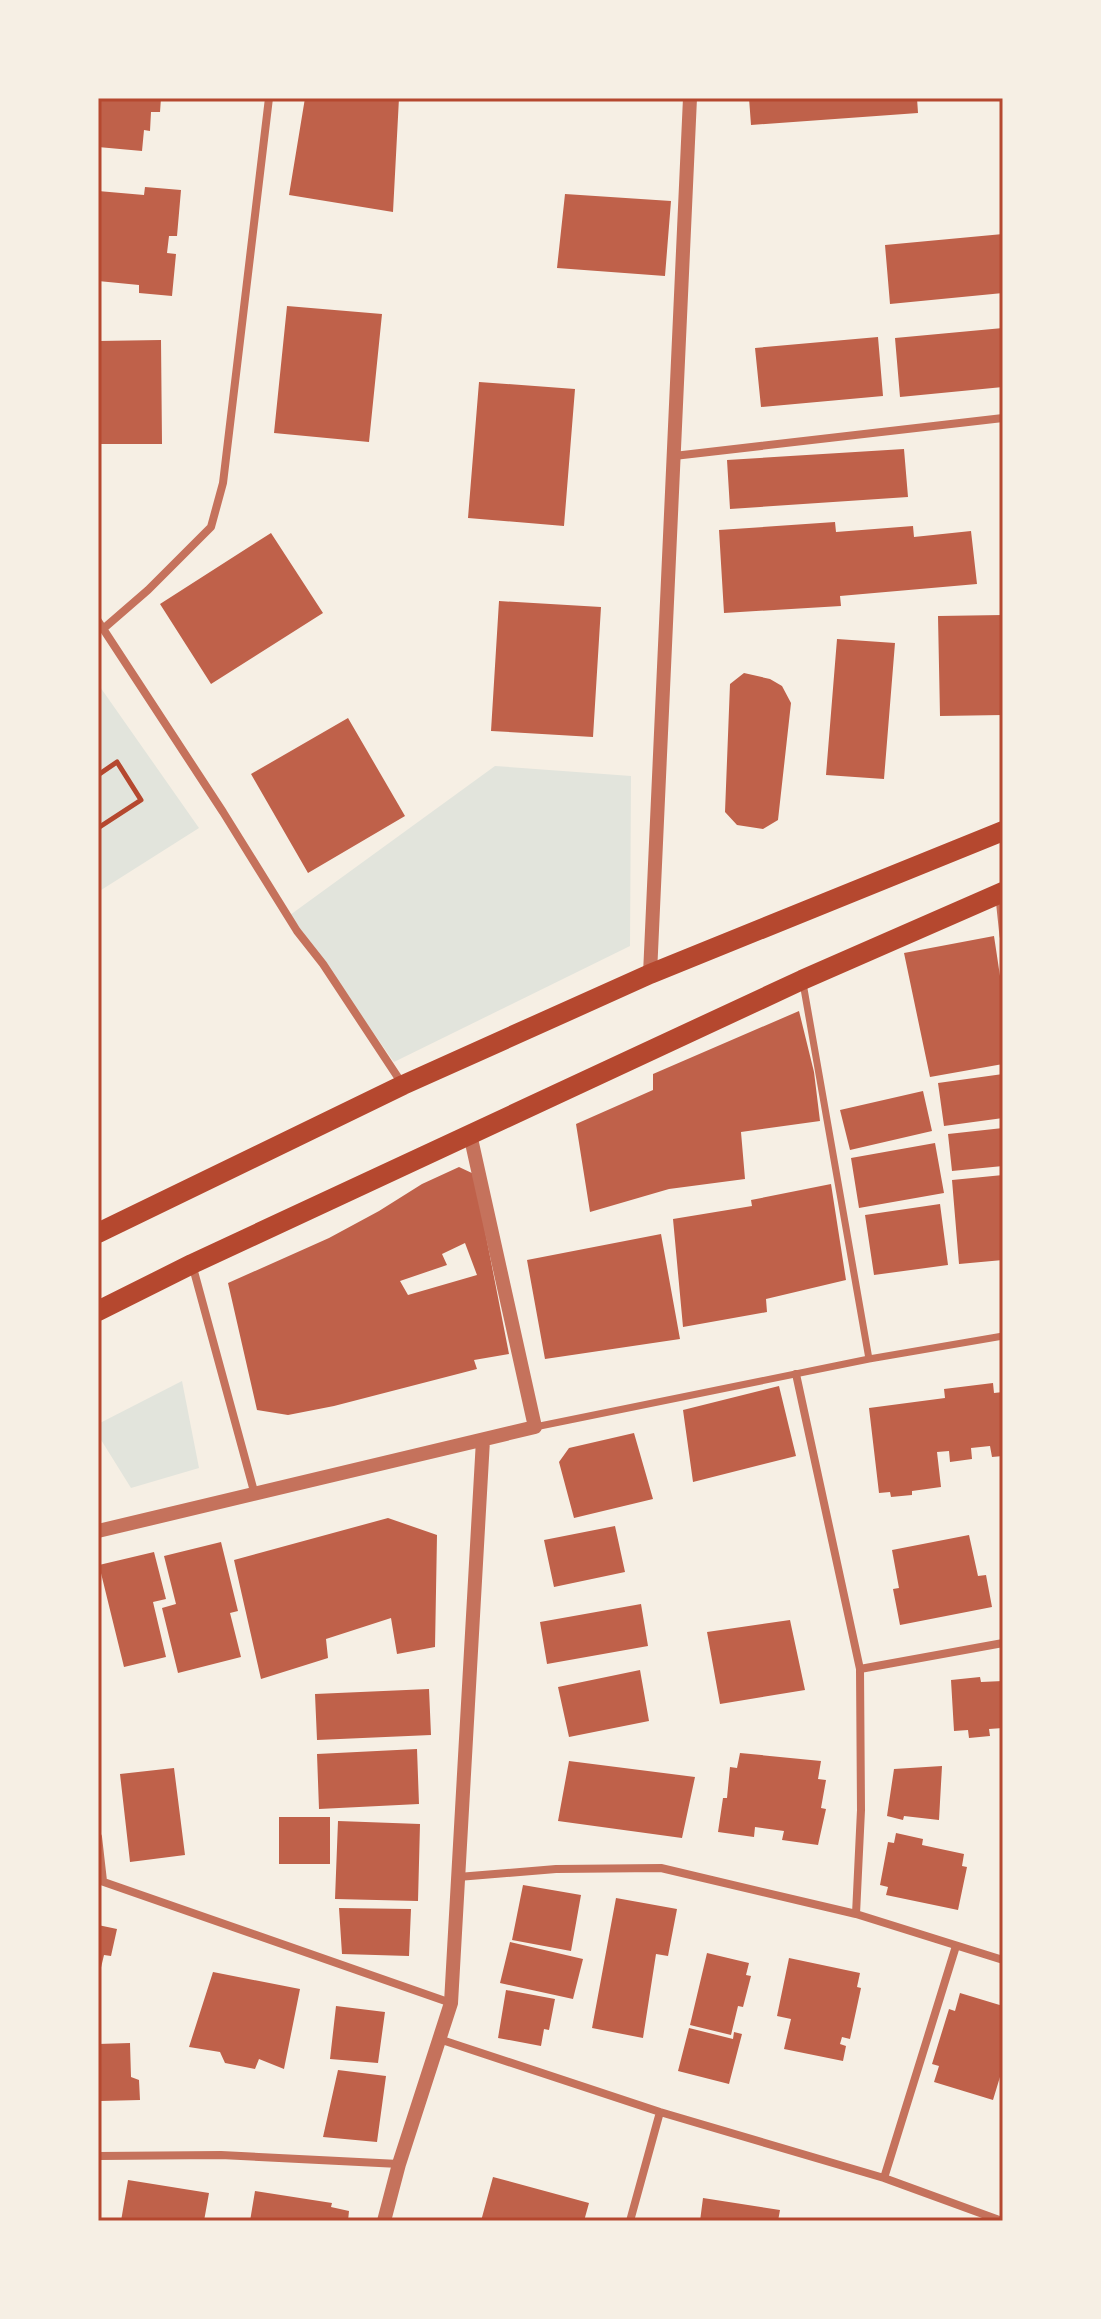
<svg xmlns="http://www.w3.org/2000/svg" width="1101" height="2319" font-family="'Crimson Pro',serif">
<rect width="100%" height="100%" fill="#f6efe4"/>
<!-- green -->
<path fill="#e2e4dc" d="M98 684 199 828 98 892Z
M495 766 631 776 630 946 394 1062 290 915Z
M182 1381 199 1468 131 1488 98 1435V1424Z"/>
<!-- building -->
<path fill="#bf614a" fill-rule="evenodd" d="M98 98H161L160 112H151L150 131 144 130 142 151 98 147Z
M305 98H399L393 212 289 195Z
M749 98H917L918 113 751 125Z
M145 187 181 190 177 236H169L167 253 176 254 172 296 139 293V285L98 281V191L144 195Z
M565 194 671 201 665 276 557 268Z
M1003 234V293L890 304 885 245Z
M287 306 382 314 369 442 274 433Z
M1003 328V387L900 397 895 338Z
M878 337 883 396 761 407 755 348Z
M161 340 162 444H98V341Z
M479 382 575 389 564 526 468 518Z
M904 449 908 497 730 509 727 460Z
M835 522 836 532 913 526 914 537 971 531 977 584 840 596 841 606 724 613 719 530Z
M271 533 323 613 211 684 160 604Z
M499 601 601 607 593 737 491 731Z
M1003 615V715L940 716 938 616Z
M837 639 895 643 884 779 826 775Z
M744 673 770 679 782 686 791 703 778 820 763 829 737 825 725 812 730 684Z
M348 718 405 816 308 873 251 774Z
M994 936 1003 996V1064L930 1077 904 953Z
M799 1011 814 1072 820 1121 741 1132 745 1179 669 1189 590 1212 576 1124 653 1090V1074Z
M1003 1074V1118L944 1126 938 1083Z
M923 1091 932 1131 850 1150 840 1110Z
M1003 1128V1166L952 1171 948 1134Z
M935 1143 944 1193 859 1208 851 1158Z
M459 1167 474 1174 509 1354 474 1360 477 1369 334 1406 288 1415 257 1410 228 1283 329 1238 379 1211 422 1184ZM465 1243 477 1275 408 1295 400 1281 447 1265 442 1254Z
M1003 1175V1260L959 1264 952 1180Z
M831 1184 846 1280 766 1299 767 1312 683 1327 673 1219 752 1206 751 1200Z
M940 1204 948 1265 874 1275 865 1215Z
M661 1234 680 1339 545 1359 527 1260Z
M993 1383 994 1393 1003 1392V1456L992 1457 990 1446 971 1448 972 1459 950 1462 949 1451 937 1452 941 1487 912 1491V1495L891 1497 890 1492 879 1493 869 1408 945 1398 944 1389Z
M779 1386 796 1456 693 1482 683 1410Z
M634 1433 653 1499 574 1518 559 1462 569 1448Z
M388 1518 437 1535 435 1647 397 1654 391 1618 326 1639 328 1658 261 1679 234 1560Z
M615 1526 625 1572 554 1587 544 1540Z
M969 1535 978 1576 986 1575 992 1607 900 1625 893 1589 899 1588 892 1550Z
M221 1542 238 1611 230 1613 241 1657 178 1673 162 1608 176 1604 164 1556Z
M154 1552 166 1599 153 1602 166 1657 124 1667 99 1565Z
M641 1604 648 1646 547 1664 540 1622Z
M790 1620 805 1690 720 1704 707 1632Z
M640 1670 649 1721 569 1737 558 1687Z
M980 1677 981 1682 1003 1681V1703L1000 1704V1709H1003V1728L989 1729 990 1736 969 1738 968 1730 954 1731 951 1680Z
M429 1689 431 1735 317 1740 315 1694Z
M417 1749 419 1804 319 1809 317 1754Z
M740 1753 821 1761 818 1779 826 1780 821 1808 826 1809 818 1845 782 1840 784 1831 755 1827 754 1837 718 1832 723 1798H727L730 1767 737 1768Z
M569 1761 695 1777 682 1838 558 1821Z
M942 1766 939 1820 904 1816 903 1820 887 1816 894 1769Z
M174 1768 185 1855 130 1862 120 1774Z
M279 1817H330V1864H279Z
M338 1821 420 1824 418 1901 335 1899Z
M896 1833 923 1839 922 1845 964 1854 962 1866 967 1867 958 1910 886 1895 888 1887 880 1885 888 1842 894 1843Z
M523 1885 581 1895 571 1951 512 1940Z
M616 1898 677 1909 668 1956 656 1954 643 2038 592 2028Z
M339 1908 411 1909 409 1956 342 1954Z
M98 1925 117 1929 111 1956 104 1955 99 1976Z
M510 1942 583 1959 573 1999 500 1983Z
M707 1953 749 1963 746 1975 751 1976 743 2007 738 2006 731 2035 690 2025Z
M789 1958 860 1973 857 1987 861 1988 850 2039 842 2037 840 2044 846 2046 843 2061 784 2049 791 2019 777 2016Z
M213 1972 300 1989 284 2069 259 2059 255 2069 225 2063 220 2052 189 2047Z
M506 1990 555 1999 549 2030 544 2029 541 2046 498 2038Z
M960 1993 1003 2006V2050L1000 2061 1003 2062V2067L993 2100 934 2082 939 2066 932 2064 949 2009 955 2011Z
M336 2006 385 2012 378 2063 330 2059Z
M689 2028 733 2039 734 2032 742 2034 729 2084 678 2071Z
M130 2043 131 2077 139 2080 140 2100 100 2101 98 2044Z
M338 2070 386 2076 377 2142 323 2137Z
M493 2177 589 2203 584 2221H481Z
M128 2180 209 2193 204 2221H121Z
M255 2191 332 2203 331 2207 349 2211 348 2221H250Z
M703 2198 780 2210 778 2221H700Z"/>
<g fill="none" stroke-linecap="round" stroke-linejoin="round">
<!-- path -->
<path stroke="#b5482f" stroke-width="5" d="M98 775 117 762 141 800 98 828"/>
<!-- pedestrian -->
<path stroke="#c5725c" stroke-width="7" d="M999 898 1003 936
M803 983 869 1359
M535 1427 869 1359 1003 1336"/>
<!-- minor -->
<path stroke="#c5725c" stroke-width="8" d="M674 456 1003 418
M98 621 223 812 297 931 323 964 403 1085
M103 629 148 590 211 527 223 483 269 98
M192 1264 255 1495
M796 1374 860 1669 861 1810 856 1914
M860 1669 1003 1643
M98 1837 103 1881
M458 1877 556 1869 661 1868 856 1914 1003 1960
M98 1880 451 2003
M439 2039 660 2112 884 2178 1002 2221
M98 2156 221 2155 399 2164
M884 2178 956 1946
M630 2221 660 2112"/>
<!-- tertiary -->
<path stroke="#c5725c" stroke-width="14" d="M650 974 690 98
M98 1531 535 1427 470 1134
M384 2221 399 2164 451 2003 483 1440"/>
<!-- primary -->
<path stroke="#b5482f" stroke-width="20" d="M98 1233 403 1085 650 974 1003 831
M98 1311 192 1264 802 980 1003 892"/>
</g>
<!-- border -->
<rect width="1101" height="2319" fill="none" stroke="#f6efe4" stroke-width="200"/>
<rect x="100" y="100" width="901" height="2119" fill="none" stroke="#b5482f" stroke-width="3"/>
</svg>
